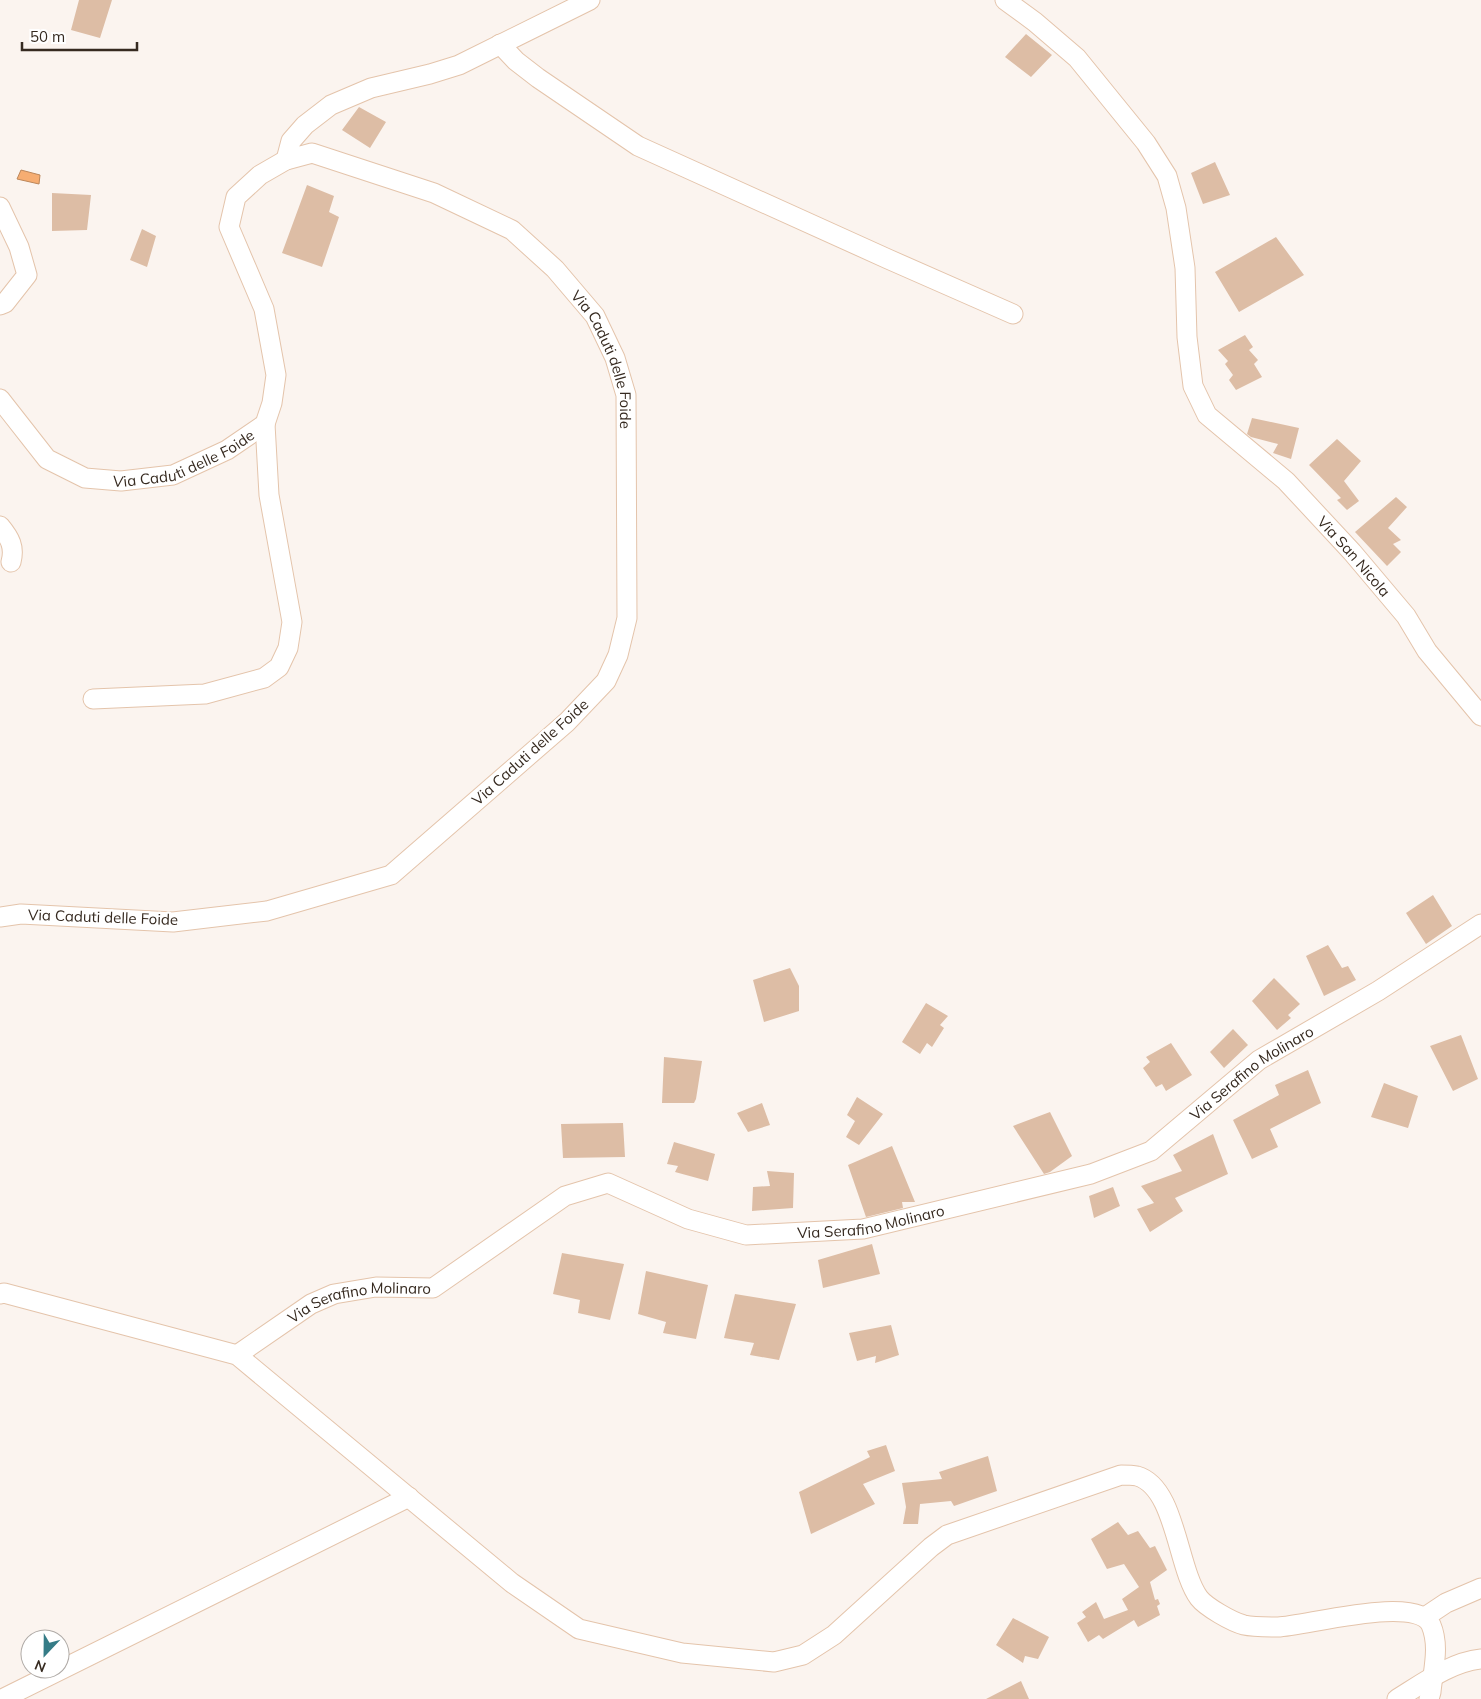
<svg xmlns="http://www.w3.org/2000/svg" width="1481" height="1699" font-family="Mulish,sans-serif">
<rect width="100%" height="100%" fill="#fbf4ef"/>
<!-- water -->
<path fill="#f6ad72" stroke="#bc8659" d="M21 170 40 175 39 184 17 179Z"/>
<!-- building -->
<path fill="#ddbda5" d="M79 0H112L100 38 71 30Z
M1026 34 1052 55 1031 77 1005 57Z
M359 107 386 122 370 148 342 130Z
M1215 162 1230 195 1203 204 1191 173Z
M307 185 334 196 329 212 339 217 322 267 282 253Z
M52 193 91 195 87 230 52 231Z
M142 229 156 236 147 267 130 260Z
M1276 237 1304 275 1239 312 1215 272Z
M1245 335 1253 347 1249 350 1258 360 1254 364 1262 377 1236 390 1229 380 1233 375 1225 364 1228 361 1218 350Z
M1252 418 1299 428 1291 459 1273 453 1278 444 1251 437 1247 434Z
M1337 439 1361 461 1344 481 1359 501 1347 510 1337 500 1341 498 1309 465Z
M1396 497 1407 507 1388 528 1401 540 1393 544 1401 552 1387 566 1355 532Z
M1433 895 1452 926 1426 944 1406 913Z
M1328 945 1342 968 1348 966 1356 980 1324 996 1306 956Z
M790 968 799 986V1011L764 1022 753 980Z
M1274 978 1300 1004 1288 1015 1291 1018 1277 1030 1252 1001Z
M926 1003 948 1016 940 1025 944 1028 932 1047 927 1043 920 1054 902 1042Z
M1233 1029 1248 1045 1224 1068 1210 1052Z
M1461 1035 1478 1079 1453 1091 1430 1046Z
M1171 1043 1192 1075 1166 1091 1162 1084 1156 1087 1143 1068 1150 1062 1146 1057Z
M664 1057 702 1061 696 1099 694 1103H662Z
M1308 1070 1321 1103 1270 1129 1278 1147 1252 1159 1233 1120 1279 1095 1275 1085Z
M1384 1083 1418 1096 1408 1128 1371 1117Z
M857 1097 883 1114 859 1145 846 1137 855 1121 847 1115Z
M762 1103 770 1125 748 1132 737 1113Z
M1050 1112 1072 1156 1050 1172 1044 1174 1013 1126Z
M623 1123 625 1157 563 1158 561 1124Z
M1213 1134 1228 1174 1175 1198 1183 1211 1150 1232 1137 1209 1154 1203 1141 1186 1182 1171 1173 1155Z
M674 1142 715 1154 708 1181 675 1172 678 1166 667 1164Z
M892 1146 915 1202H902L903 1208 866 1217 848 1165Z
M767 1171 794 1173 793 1208 752 1211 753 1187 770 1186Z
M1113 1187 1120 1206 1094 1218 1089 1196Z
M872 1244 880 1274 823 1288 818 1260Z
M562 1253 624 1264 610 1320 578 1313 580 1300 553 1294Z
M646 1271 708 1285 696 1339 663 1333 666 1322 638 1314Z
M735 1294 796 1304 779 1360 750 1355 754 1343 724 1338Z
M891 1325 899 1355 875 1363 876 1356 857 1361 849 1333Z
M886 1445 895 1471 863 1484 875 1504 811 1534 799 1492 870 1457 867 1451Z
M988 1456 997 1491 954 1506 951 1501 920 1504 918 1524H903L906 1507 902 1483 942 1479 939 1472Z
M1118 1522 1128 1535 1138 1531 1150 1548 1155 1546 1167 1570 1150 1582 1155 1600 1158 1599 1160 1604 1157 1606 1160 1615 1138 1627 1134 1620 1103 1639 1099 1635 1088 1642 1077 1623 1086 1617 1082 1612 1096 1602 1104 1619 1128 1610 1122 1599 1139 1587 1124 1564 1107 1569 1091 1539Z
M1013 1618 1049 1637 1038 1659 1025 1656 1023 1663 996 1645Z
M1021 1681 1029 1699H986Z"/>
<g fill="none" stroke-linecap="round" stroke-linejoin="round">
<!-- minor casing -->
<g stroke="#e4c4ab" stroke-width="21">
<g id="minor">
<path id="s1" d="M1005 0 1035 22 1077 58 1146 143 1167 176 1176 208 1185 268 1187 337 1193 386 1207 415 1286 481 1352 552 1406 616 1427 651 1481 716"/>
<path d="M500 44 516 61 538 78 638 146 888 259 1013 314"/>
<path d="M286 160 291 141 305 125 331 105 371 88 430 74 459 65 590 0"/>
<path d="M0 207 19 247 27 275 5 303 0 305"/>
<path id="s2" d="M0 399 47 459 85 478 121 481 173 475 227 450 265 424 272 403 276 375 264 309 229 227 236 197 260 175 286 160 312 153 434 193 512 230 555 269 595 316 615 358 626 395 627 618 618 655 606 681 567 722 391 875 267 911 173 922 21 914 0 917"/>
<path d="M0 526C10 538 15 547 11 562"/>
<path d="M93 699 205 694 264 678 279 667 288 648 292 622 269 495 265 424"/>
<path d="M0 1294 4 1293 237 1355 512 1583 579 1629 682 1653 774 1662 803 1655 834 1635 931 1547 947 1535 1121 1475C1126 1475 1132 1475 1137 1476 1176 1487 1177 1568 1199 1598 1206 1607 1232 1622 1244 1625 1253 1627 1268 1627 1278 1627 1306 1626 1418 1594 1431 1625 1440 1646 1433 1670 1431 1692L1429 1699"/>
<path id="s3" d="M237 1355 311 1304 334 1294 376 1287 433 1288 565 1196 608 1183 688 1219 746 1235 863 1229 1091 1174 1151 1151 1259 1060 1378 991 1481 924"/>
<path d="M1425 1617 1446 1603 1481 1588"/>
<path d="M2 1699 409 1497"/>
<path d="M1397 1699C1423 1683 1451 1662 1481 1659"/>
</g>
</g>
<!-- minor -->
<use href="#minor" stroke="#fff" stroke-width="19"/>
</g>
<g text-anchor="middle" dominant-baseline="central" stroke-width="4.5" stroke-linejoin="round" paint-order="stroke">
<!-- street labels -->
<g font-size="15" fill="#362a20" stroke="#fff">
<text stroke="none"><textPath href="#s2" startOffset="1018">Via Caduti delle Foide</textPath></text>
<text stroke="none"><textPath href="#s2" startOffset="222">Via Caduti delle Foide</textPath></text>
<text stroke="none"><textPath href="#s1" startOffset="690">Via San Nicola</textPath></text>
<text transform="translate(530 752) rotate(-42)">Via Caduti delle Foide</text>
<text transform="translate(103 917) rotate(2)">Via Caduti delle Foide</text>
<text stroke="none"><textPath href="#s3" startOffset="1112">Via Serafino Molinaro</textPath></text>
<text stroke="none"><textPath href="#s3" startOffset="694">Via Serafino Molinaro</textPath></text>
<text stroke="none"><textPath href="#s3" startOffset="138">Via Serafino Molinaro</textPath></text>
</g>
</g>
<!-- north arrow -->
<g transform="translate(45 1654) rotate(202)"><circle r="24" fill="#ffffff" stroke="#afaaa6"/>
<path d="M0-4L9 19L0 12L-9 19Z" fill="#357c87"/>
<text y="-8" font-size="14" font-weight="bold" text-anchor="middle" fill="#362a20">N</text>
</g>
<!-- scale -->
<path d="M22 42v8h115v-8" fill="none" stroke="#362a20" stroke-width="2.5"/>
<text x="30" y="42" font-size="15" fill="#362a20" stroke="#ffffff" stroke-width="4" paint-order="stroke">50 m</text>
</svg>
